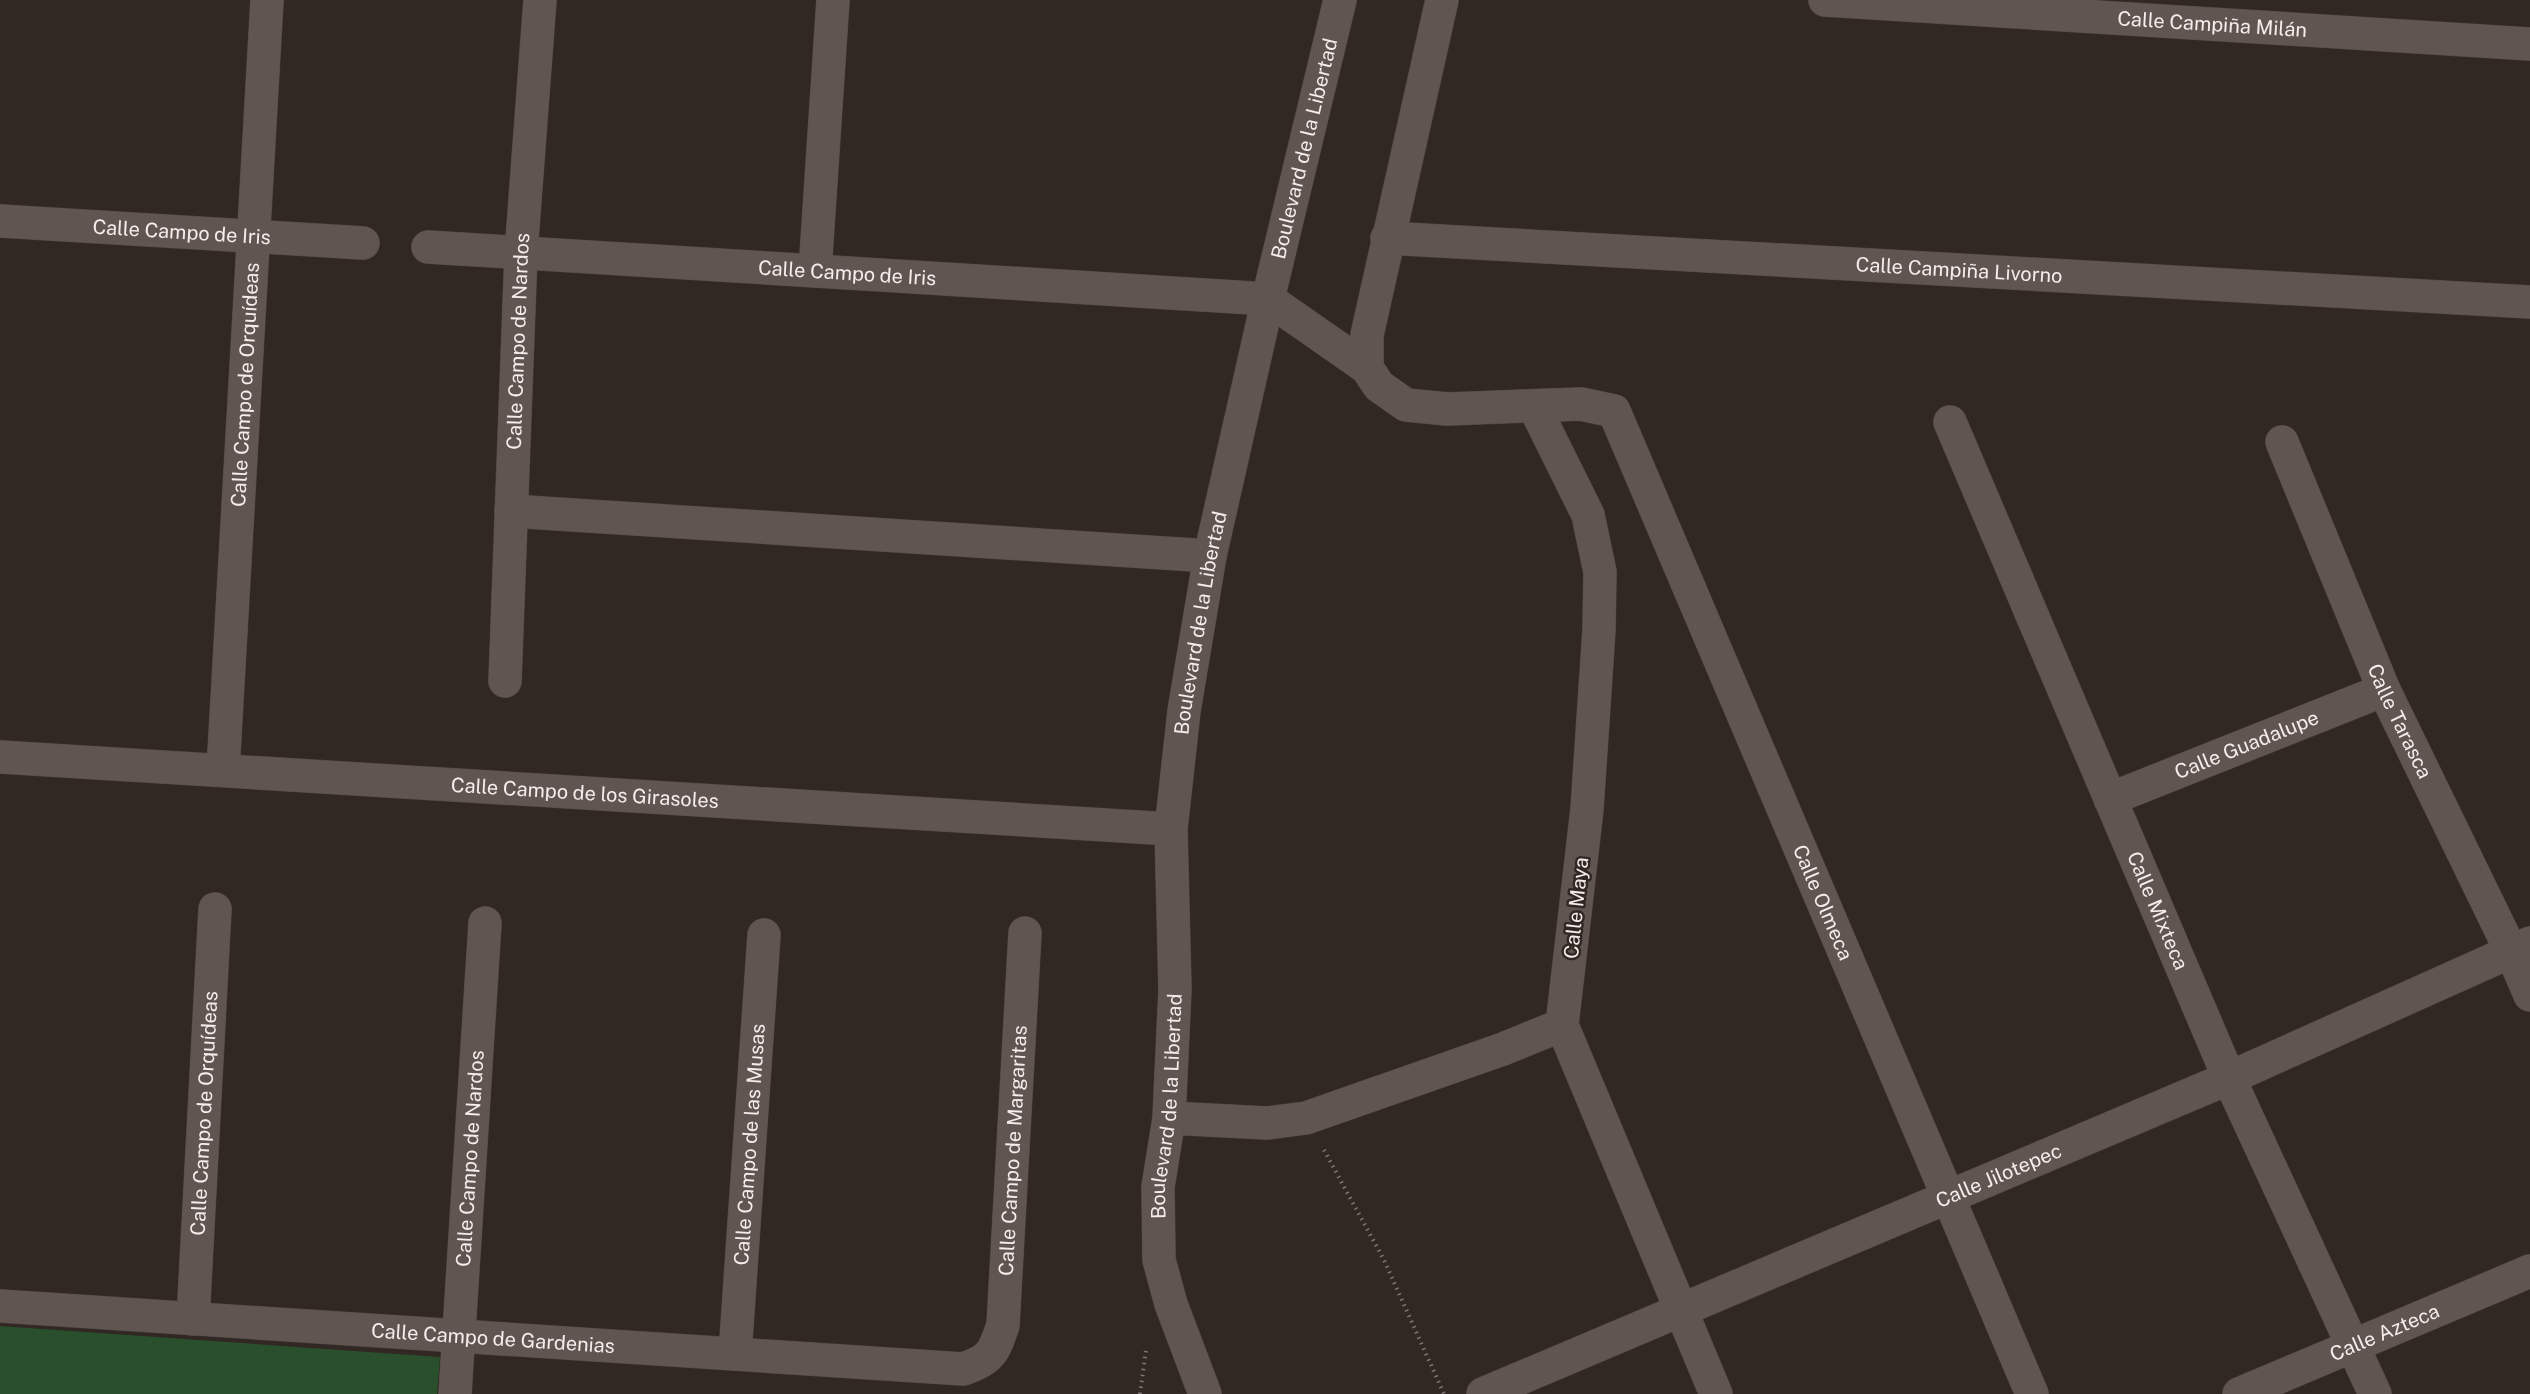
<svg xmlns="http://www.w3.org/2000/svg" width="2530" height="1394" font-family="'Public Sans',sans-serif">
<rect width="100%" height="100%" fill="#312723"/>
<!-- green -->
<path fill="#294f2d" d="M0 1326 440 1357 437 1394H0Z"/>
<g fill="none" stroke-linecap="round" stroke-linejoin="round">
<!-- street casing -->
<g stroke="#4d4441" stroke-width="34">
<g id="street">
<path id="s1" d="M1442 0 1367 335V368L1379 386 1406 405 1447 409 1581 404 1614 411 2032 1394"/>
<path id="s2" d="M1825 0 2530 44"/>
<path id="s3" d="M0 221 363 243"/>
<path id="s4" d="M1387 238 2530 302"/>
<path id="s5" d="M428 247 1268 299 1367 368"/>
<path d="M815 271 833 0"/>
<path d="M1534 406 1588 515 1600 572 1599 630 1587 809 1562 1025 1716 1394"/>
<path id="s6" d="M1950 422 2229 1078 2375 1394"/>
<path id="s7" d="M2282 442 2384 690 2511 951 2530 995"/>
<path d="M511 511 1210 556"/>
<path id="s8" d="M505 681 521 253 540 0"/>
<path id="s9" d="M0 757 1171 829"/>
<path id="s10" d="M223 770 267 0"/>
<path id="s11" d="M2110 799 2384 690"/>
<path d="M1169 1118 1267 1123 1306 1118 1503 1049 1562 1025"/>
<path id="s12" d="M0 1306 963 1369C991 1360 994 1352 1003 1325L1025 933"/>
<path id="s13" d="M193 1319 215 909"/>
<path id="s14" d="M735 1354 764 935"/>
<path id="s15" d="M455 1394 485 923"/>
<path id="s16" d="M1205 1394 1171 1304 1159 1260 1158 1187 1169 1118 1175 989 1171 829 1184 711 1210 556 1268 299 1340 0"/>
<path id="s17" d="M1483 1394 2229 1078 2530 943"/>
<path id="s18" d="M2239 1394 2530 1271"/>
</g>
</g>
<!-- path -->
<path stroke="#7f7673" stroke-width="4" stroke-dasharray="1.5 4.5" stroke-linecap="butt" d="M1324 1150 1384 1260 1444 1394
M1140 1394 1146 1350"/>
<!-- street -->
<use href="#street" stroke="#605551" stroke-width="33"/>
</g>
<g text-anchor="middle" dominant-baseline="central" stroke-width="5" stroke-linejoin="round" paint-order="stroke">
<!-- street labels -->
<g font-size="20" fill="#f4edea" stroke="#312723">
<text stroke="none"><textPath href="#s2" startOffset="388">Calle Campiña Milán</textPath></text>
<text stroke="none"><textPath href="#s16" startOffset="1268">Boulevard de la Libertad</textPath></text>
<text stroke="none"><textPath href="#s3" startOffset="182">Calle Campo de Iris</textPath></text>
<text stroke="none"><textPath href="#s4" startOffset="573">Calle Campiña Livorno</textPath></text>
<text stroke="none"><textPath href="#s5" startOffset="420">Calle Campo de Iris</textPath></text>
<text stroke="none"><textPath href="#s8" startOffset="340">Calle Campo de Nardos</textPath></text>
<text stroke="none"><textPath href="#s10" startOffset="386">Calle Campo de Orquídeas</textPath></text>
<text stroke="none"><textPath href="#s16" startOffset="782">Boulevard de la Libertad</textPath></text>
<text stroke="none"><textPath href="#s7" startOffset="303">Calle Tarasca</textPath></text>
<text stroke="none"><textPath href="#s11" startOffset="147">Calle Guadalupe</textPath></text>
<text stroke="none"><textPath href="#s9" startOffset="586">Calle Campo de los Girasoles</textPath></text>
<text stroke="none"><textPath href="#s1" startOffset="1174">Calle Olmeca</textPath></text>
<text transform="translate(1576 908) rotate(-84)">Calle Maya</text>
<text stroke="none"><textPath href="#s6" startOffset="531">Calle Mixteca</textPath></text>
<text stroke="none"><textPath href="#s16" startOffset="296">Boulevard de la Libertad</textPath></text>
<text stroke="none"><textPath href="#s13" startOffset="206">Calle Campo de Orquídeas</textPath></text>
<text stroke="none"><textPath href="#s14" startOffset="210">Calle Campo de las Musas</textPath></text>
<text stroke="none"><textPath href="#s12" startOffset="1203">Calle Campo de Margaritas</textPath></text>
<text stroke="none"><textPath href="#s15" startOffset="236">Calle Campo de Nardos</textPath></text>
<text stroke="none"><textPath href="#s17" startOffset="560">Calle Jilotepec</textPath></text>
<text stroke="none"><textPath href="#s18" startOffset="158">Calle Azteca</textPath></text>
<text stroke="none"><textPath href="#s12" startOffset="494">Calle Campo de Gardenias</textPath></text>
</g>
</g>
</svg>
